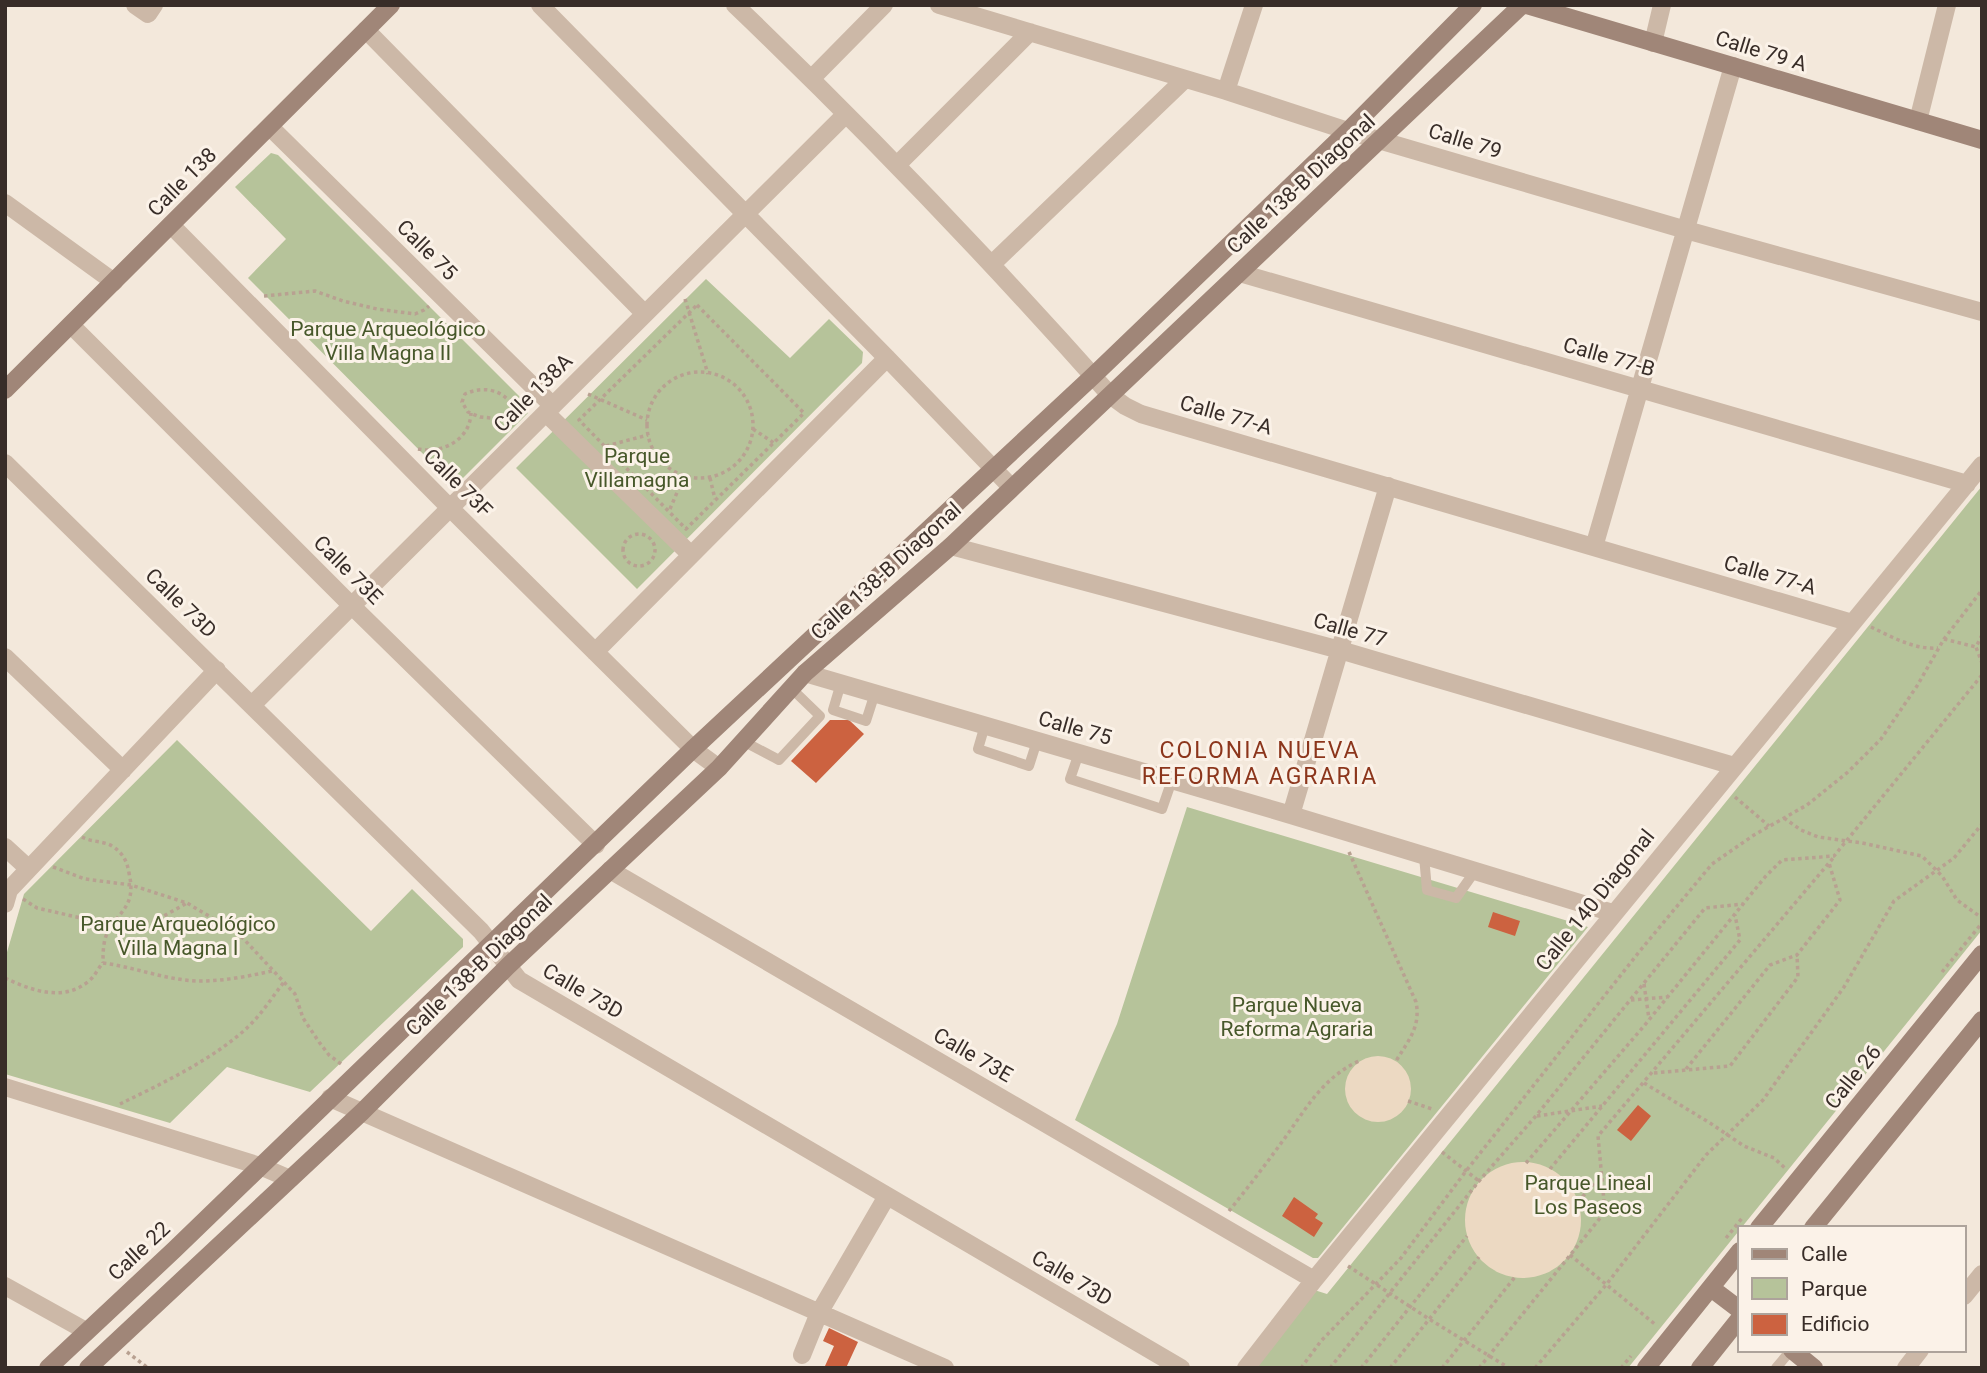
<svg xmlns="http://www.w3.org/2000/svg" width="1987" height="1373" font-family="Roboto,sans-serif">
<rect width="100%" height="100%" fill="#f3e8db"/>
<!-- green -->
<path fill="#b6c39a" d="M271 153 278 155 528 405V413L459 482 450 481 248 278 286 239 235 187Z
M706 279 790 358 829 319 863 352 862 363 637 589 516 468Z
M1982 486V930L1628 1368H1247L1311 1289 1327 1294Z
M177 740 371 931 412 889 463 939V947L310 1092 227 1067 170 1123 5 1074V959L24 894Z
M1187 807 1588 927 1318 1258H1313L1075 1120 1117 1024Z"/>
<!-- plaza -->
<path fill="#ecd9c2" d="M1345 1089a33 33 0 1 1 66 0a33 33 0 1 1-66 0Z
M1465 1220a58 58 0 1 1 116 0a58 58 0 1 1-116 0Z"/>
<!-- building -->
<path fill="#cc6240" d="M830 720H849L864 734 816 783 791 761Z
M1493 912 1520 921 1515 936 1488 927Z
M1638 1105 1651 1116 1631 1141 1617 1130Z
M1294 1197 1318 1214 1315 1218 1323 1223 1314 1237 1282 1216Z
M829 1328 858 1342 846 1368 825 1366 834 1346 823 1341Z"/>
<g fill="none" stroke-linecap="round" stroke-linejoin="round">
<!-- path -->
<path stroke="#b8a191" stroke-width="3.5" stroke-dasharray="3.5 3.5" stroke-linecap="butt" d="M264 296 315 291 343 301 377 309 415 314 424 310 429 306
M685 299 708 374
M697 305 804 413 686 529 579 420Z
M647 425a53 53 0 1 1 106 0a53 53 0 1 1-106 0Z
M588 394 647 420
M515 409C504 390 485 385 465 394L462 402 468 412 480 417 503 419 510 415 515 409 524 410
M753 429 774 443
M606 446 648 435
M418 449C442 454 470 440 471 413
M710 478 715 499
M670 509 684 476
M623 550a16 16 0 1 1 32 0a16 16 0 1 1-32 0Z
M1871 627C1892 637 1915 650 1938 648
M1982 635 1976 647 1982 663
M1944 639 1976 647
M1735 797 1769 826
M1784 818 1801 830 1818 837 1862 843 1922 856 1942 876 1957 900 1982 918
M82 837C91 842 104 841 112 846 123 853 127 861 129 873 137 908 118 910 106 936 103 945 103 954 103 963
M1349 852 1416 1002C1421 1027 1408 1041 1396 1061
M53 867 85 879 131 885 187 903 239 934 295 994 303 1018 319 1042 329 1055 341 1064
M23 899 37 908 81 918 116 923 153 922 187 903
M1942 972 1982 923
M5 978C32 991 64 1002 89 981 95 976 98 968 103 963 135 967 168 981 201 981 225 981 249 976 272 971
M1644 984 1649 1019
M1631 1000 1667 997
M1686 1069 1770 965 1797 955 1840 900 1829 863
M1654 1073 1730 1066 1798 977 1797 955
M1644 1083 1710 1123 1744 1146 1774 1158 1786 1169
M1408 1101 1432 1109
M120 1104C163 1083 216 1058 250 1025 263 1012 273 996 284 982
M1537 1116 1602 1106
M1442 1152 1479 1181
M1526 1163 1644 1026 1765 877 1782 860 1834 856 1982 675
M1550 1169 1740 940 1735 915
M1578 1202 1602 1174
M1229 1211C1246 1190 1263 1168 1279 1146 1303 1114 1321 1078 1359 1061
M1726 1238 1743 1217
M1570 1255 1656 1325
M1348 1266 1429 1319 1509 1368
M127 1352 148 1368
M1301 1368 1321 1341 1401 1258 1466 1171 1639 952 1712 864 1754 835 1807 805 1848 772 1881 739 1917 686 1944 639 1982 590
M1330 1368 1479 1181 1535 1117 1705 908 1743 904
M1361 1368 1467 1236
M1390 1368 1479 1257
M1442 1368 1515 1277
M1479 1368 1605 1212 1598 1136 1834 857
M1535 1368 1606 1285 1706 1155 1763 1100 1844 987 1894 901 1954 858 1982 824
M1621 1368 1631 1356"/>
<!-- lane -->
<path stroke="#ccb8a7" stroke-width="10" d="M841 683 833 710 866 721 875 693
M985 725 978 749 1029 766 1037 741
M743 741 779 760 820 716 791 688
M1079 753 1070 779 1162 809 1172 780
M1424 856 1427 890 1456 898 1475 871
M1776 1368 1791 1350"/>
<!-- street -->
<path stroke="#ccb8a7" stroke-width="18" d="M135 5 148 14 154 5
M540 5 887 358 1012 488
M735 5C866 130 990 260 1110 395L1125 406 1141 414 1852 623
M939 5 1226 91 1348 131 1686 230 1982 312
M366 30 645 314
M1653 43 1662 5
M812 78 884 5
M1226 91 1254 5
M1918 121 1947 5
M270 127 553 406
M897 165 1030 32
M5 203 114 282
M171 225 450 508 693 749 719 768
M992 264 1185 79
M1240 273 1967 484
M71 325 352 606 596 845
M546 413 691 555
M5 463 481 931 519 980 1181 1368
M951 546 1340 650 1734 766
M1594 547 1733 66
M595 652 887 358
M5 657 123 770
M805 673 1291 815 1613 913
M252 705 846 114
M1291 815 1388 486
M5 847 29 869
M610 870 1314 1280
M5 904 9 890 217 670
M5 1087 260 1166 290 1179
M330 1098 945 1368
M5 1286 86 1331
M1964 1296 1982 1274
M802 1355 819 1313 887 1196
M1246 1368 1314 1280 1982 465
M1906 1368 1920 1350"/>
<!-- secondary -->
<path stroke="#a08678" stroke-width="18" d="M1527 5 1982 140
M5 390 391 5
M1759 1228 1982 954
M1813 1228 1982 1020
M1711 1288 1740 1310
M1792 1350 1814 1368
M48 1368 174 1250 693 749 1093 376 1348 131 1473 5
M88 1368 362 1112 508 966 719 768 805 673 951 546 1522 5
M1646 1368 1740 1251
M1700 1368 1740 1318"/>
</g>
<g text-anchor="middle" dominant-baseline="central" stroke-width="6" stroke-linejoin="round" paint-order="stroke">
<!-- street labels -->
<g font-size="21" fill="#382d28" stroke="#fbf2e8">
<text transform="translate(1761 51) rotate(17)">Calle 79 A</text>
<text transform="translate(1465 141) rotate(17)">Calle 79</text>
<text transform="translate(182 182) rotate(-45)">Calle 138</text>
<text transform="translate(1301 184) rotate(-43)">Calle 138-B Diagonal</text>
<text transform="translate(427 250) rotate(45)">Calle 75</text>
<text transform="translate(1609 357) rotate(16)">Calle 77-B</text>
<text transform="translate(533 393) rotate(-45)">Calle 138A</text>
<text transform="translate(1226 415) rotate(16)">Calle 77-A</text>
<text transform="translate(458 483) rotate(45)">Calle 73F</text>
<text transform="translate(348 570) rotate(45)">Calle 73E</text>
<text transform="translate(886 571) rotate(-42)">Calle 138-B Diagonal</text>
<text transform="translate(1770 575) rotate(16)">Calle 77-A</text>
<text transform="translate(181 603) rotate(44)">Calle 73D</text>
<text transform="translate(1350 630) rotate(16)">Calle 77</text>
<text transform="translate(1075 728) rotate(16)">Calle 75</text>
<text transform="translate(1595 900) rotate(-51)">Calle 140 Diagonal</text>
<text transform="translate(479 965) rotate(-44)">Calle 138-B Diagonal</text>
<text transform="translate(583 991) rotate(30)">Calle 73D</text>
<text transform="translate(973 1055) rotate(30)">Calle 73E</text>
<text transform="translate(1853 1077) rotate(-51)">Calle 26</text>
<text transform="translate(139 1251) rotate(-43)">Calle 22</text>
<text transform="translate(1072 1278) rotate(30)">Calle 73D</text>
</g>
<!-- park labels -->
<g font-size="21" fill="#47582a" stroke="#fbf2e8">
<text x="388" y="329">Parque Arqueológico<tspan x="388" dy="24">Villa Magna II</tspan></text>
<text x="637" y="456">Parque<tspan x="637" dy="24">Villamagna</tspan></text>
<text x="178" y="924">Parque Arqueológico<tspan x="178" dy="24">Villa Magna I</tspan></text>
<text x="1297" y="1005">Parque Nueva<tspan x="1297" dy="24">Reforma Agraria</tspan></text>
<text x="1588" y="1183">Parque Lineal<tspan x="1588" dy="24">Los Paseos</tspan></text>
</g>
<!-- neighbourhood labels -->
<g font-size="23" letter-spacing="2" fill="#8c361c" stroke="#fbf2e8">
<text x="1260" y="750">COLONIA NUEVA<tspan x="1260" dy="26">REFORMA AGRARIA</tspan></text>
</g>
</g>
<!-- border -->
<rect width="1987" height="1373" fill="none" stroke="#382d28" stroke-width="14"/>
<!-- legend -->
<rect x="1738" y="1226" width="228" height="126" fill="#fbf2e8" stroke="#ada39b" stroke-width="2"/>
<rect x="1752" y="1249" width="35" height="10" fill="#a08678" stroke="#ada39b" stroke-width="2"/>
<text x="1801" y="1261" font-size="21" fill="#382d28">Calle</text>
<rect x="1752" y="1278" width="35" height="21" fill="#b6c39a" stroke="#ada39b" stroke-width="2"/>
<text x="1801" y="1296" font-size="21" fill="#382d28">Parque</text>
<rect x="1752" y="1314" width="35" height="21" fill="#cc6240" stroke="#ada39b" stroke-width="2"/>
<text x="1801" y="1331" font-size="21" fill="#382d28">Edificio</text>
</svg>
